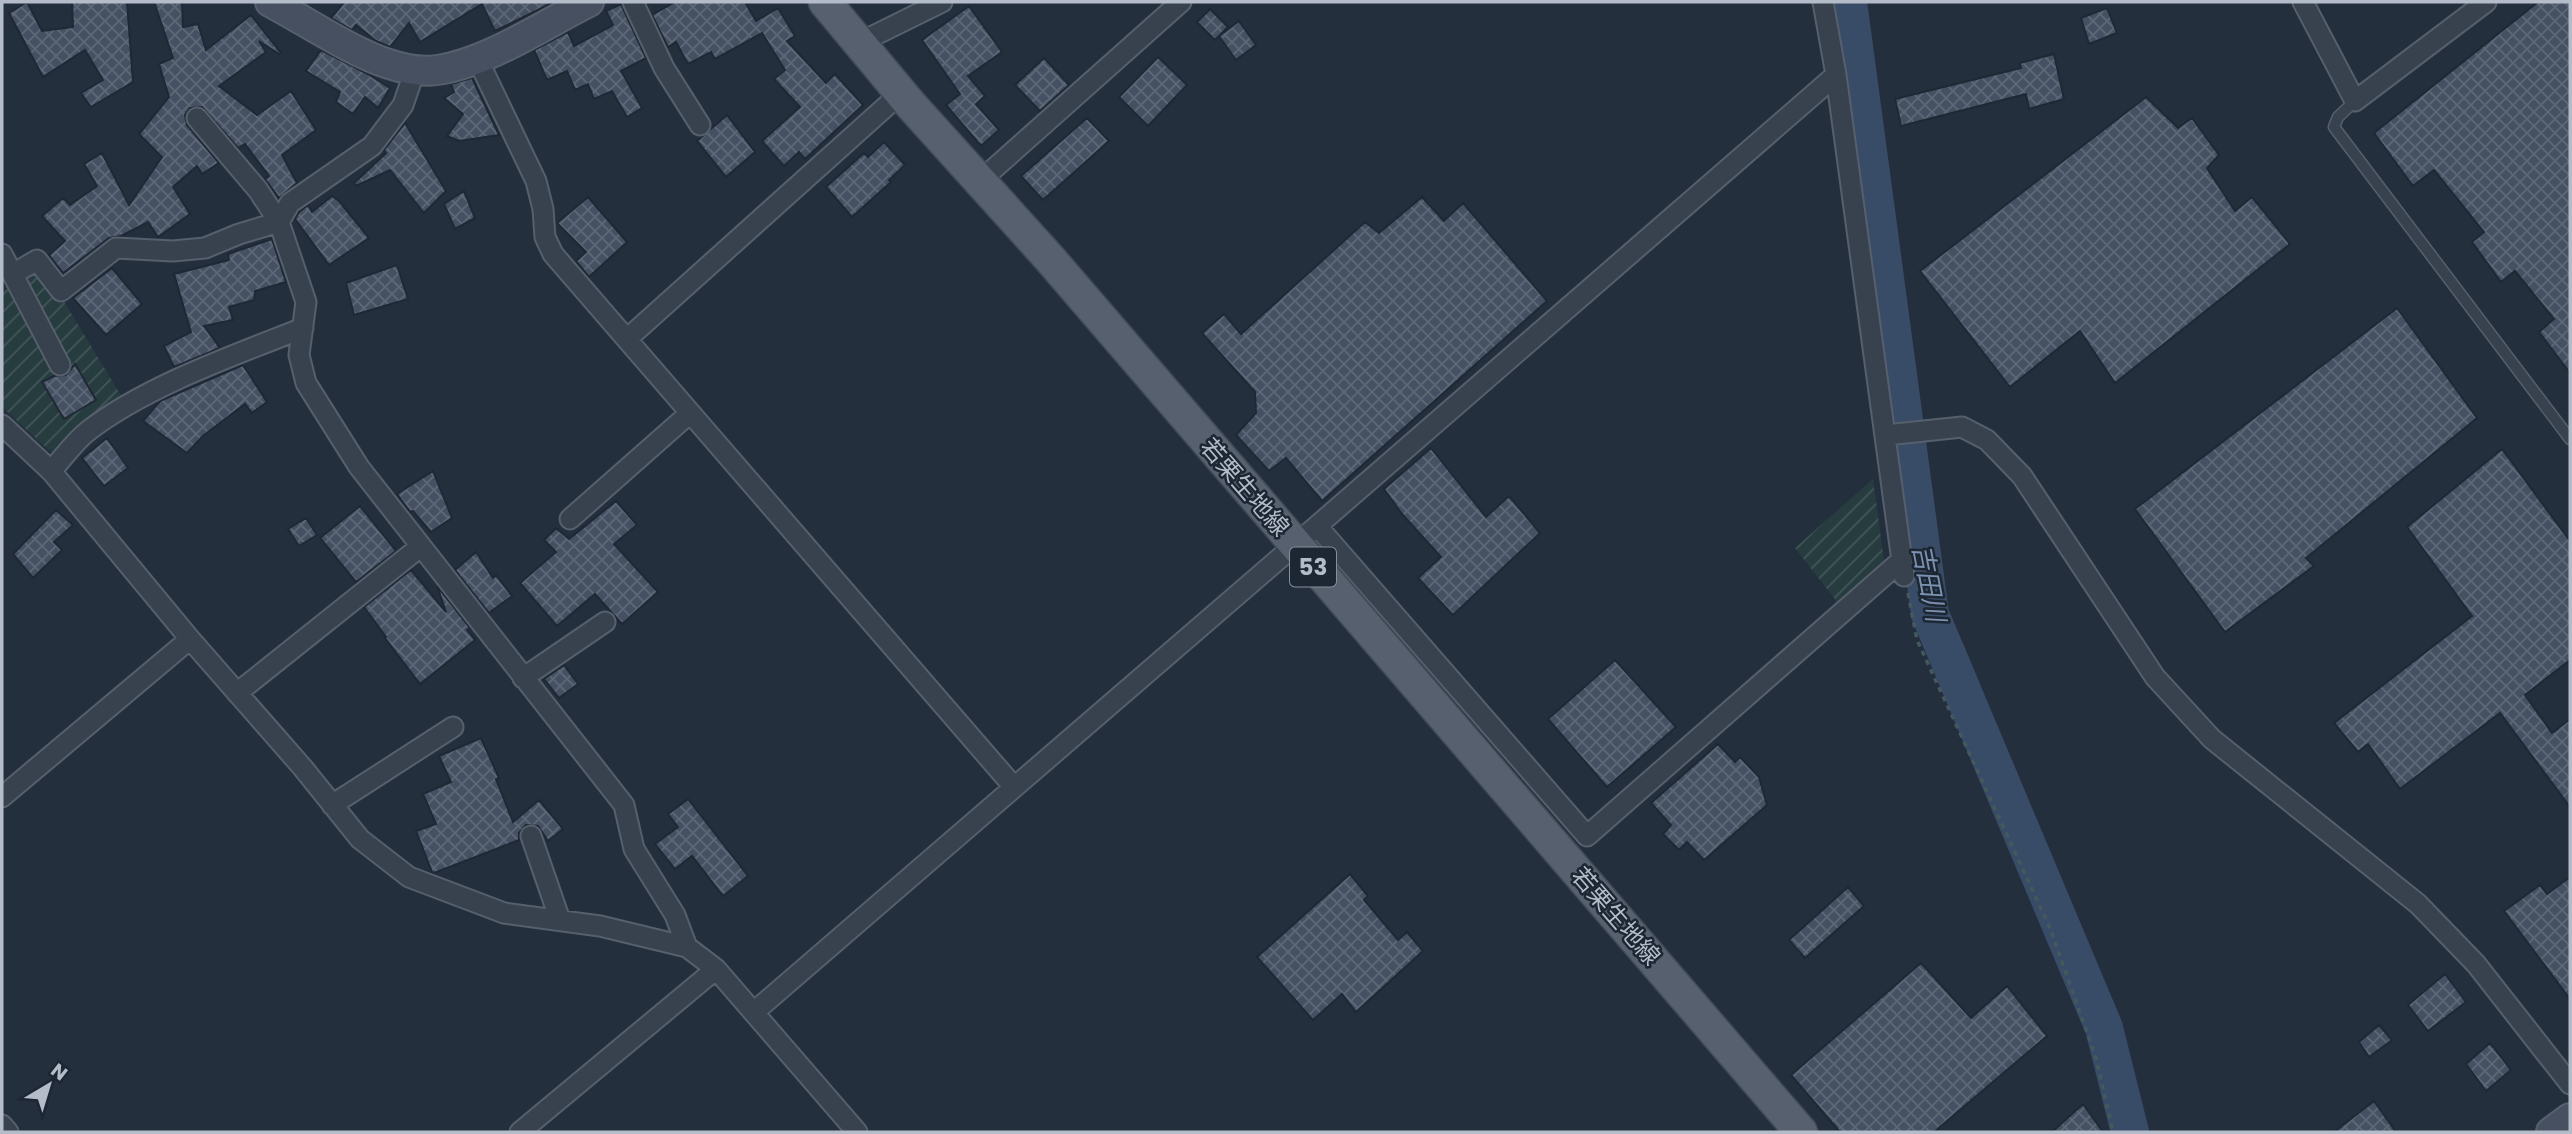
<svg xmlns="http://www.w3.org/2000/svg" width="2572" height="1134" font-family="Poppins,'Noto Sans JP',sans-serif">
<defs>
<pattern id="garden-furrows" width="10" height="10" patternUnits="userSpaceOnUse" patternTransform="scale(1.75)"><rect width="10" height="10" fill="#263c3f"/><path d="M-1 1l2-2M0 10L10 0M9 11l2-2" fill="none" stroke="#435659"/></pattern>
<pattern id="building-cross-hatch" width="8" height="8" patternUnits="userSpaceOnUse" patternTransform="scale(1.75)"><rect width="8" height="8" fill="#455162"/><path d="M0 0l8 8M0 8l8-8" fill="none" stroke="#5d6877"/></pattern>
</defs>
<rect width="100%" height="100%" fill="#242f3e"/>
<!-- garden -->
<path fill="url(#garden-furrows)" d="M43 267 122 397 54 455 2 407V292Z
M1873 479 1884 561 1837 602 1795 548Z"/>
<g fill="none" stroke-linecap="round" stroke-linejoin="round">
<!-- river -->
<path stroke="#394c67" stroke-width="38" d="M1848 2 1930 614 2104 1028 2130 1132"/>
</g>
<!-- building -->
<path fill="url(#building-cross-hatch)" stroke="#1f2835" stroke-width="2" d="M27 2 42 31 73 27 72 2H127L133 82 91 107 81 93 103 80 85 50 43 77 9 13Z
M154 2H182L183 27 198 24 206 50 251 15 281 53 279 54 259 41 266 52 219 86 257 115 291 91 316 130 282 155 297 183 279 198 265 179 269 176 245 144 238 148 202 107 190 108 185 115 187 125 219 163 202 174 197 166 173 187 190 214 158 237 148 222 121 236 109 238 63 273 49 255 65 241 42 216 63 198 70 205 97 186 84 164 102 153 129 205 162 157 139 134 169 97 159 64 173 58Z
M344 2H554L495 31 482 4 420 42 409 23 390 47 376 41 356 25 352 30 331 18Z
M675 2H745L756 21 778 8 795 36 787 41 826 83 835 74 863 105 805 159 799 152 784 166 762 141 800 107 774 79 785 70 762 33 715 59 711 52 688 64 676 42 668 47 652 15Z
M2538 2H2570V373L2539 332 2554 319 2515 271 2501 282 2472 242 2484 232 2434 170 2413 186 2374 133Z
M621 4 646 58 621 71 642 108 627 117 612 91 594 99 588 84 575 90 567 71 547 80 534 50 568 32 574 46 613 25 606 11Z
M969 6 1002 52 968 76 985 96 976 104 999 130 981 146 946 105 960 94 922 40Z
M2107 8 2117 33 2089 44 2081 18Z
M1210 9 1228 27 1215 40 1197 22Z
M1239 21 1256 45 1236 60 1219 36Z
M321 50 368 74 390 88 378 108 365 97 353 114 336 102 340 92 306 71Z
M2054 54 2064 99 2029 109 2026 94 1901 126 1895 99 2021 68 2020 63Z
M1158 57 1187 85 1148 126 1119 97Z
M1044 58 1069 85 1040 111 1015 85Z
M472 78 499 135 459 141 447 136 463 114 444 98 454 92 451 84Z
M2146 97 2178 128 2192 118 2219 155 2207 168 2235 211 2252 197 2290 244 2115 383 2080 331 2010 387 1920 271Z
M727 115 755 152 726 177 697 141Z
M1087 118 1109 141 1043 200 1021 176Z
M405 123 446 191 424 213 390 170 356 186 354 183 386 153 384 150Z
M884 142 905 165 889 180 891 182 852 217 826 187 864 153 868 157Z
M464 191 475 218 455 229 444 204Z
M332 196 339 201 369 238 329 265 295 219 299 212 308 205 312 212Z
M588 197 627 242 589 277 576 261 586 252 557 223Z
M1422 197 1444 221 1463 203 1547 301 1322 501 1286 458 1269 471 1236 435 1256 413 1255 392 1202 333 1224 314 1241 334 1365 222 1379 233Z
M272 239 286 282 255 291 254 300 229 307 233 320 204 326 220 348 174 367 164 346 191 332 174 274 229 260 228 254Z
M397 265 408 299 354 315 346 283Z
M112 268 142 304 106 335 73 298Z
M2397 308 2477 418 2306 558 2314 566 2225 632 2135 509Z
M75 364 96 400 64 419 42 382 54 376 66 375Z
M243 365 267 402 252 413 245 404 203 436 187 453 143 421 160 401Z
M107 438 128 468 104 486 82 458Z
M1431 448 1486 517 1509 496 1540 533 1453 615 1418 578 1441 557 1402 514 1384 489Z
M2502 449 2570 541V660L2525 695 2552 733 2570 719V807L2500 713 2400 789 2368 744 2358 752 2334 723 2472 616 2407 527Z
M433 471 452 518 431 532 413 511 410 512 397 494Z
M616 501 637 525 614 544 658 592 622 624 595 594 557 626 520 583 556 552 544 540 556 528 569 539Z
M360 506 396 551 356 582 320 538Z
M56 510 73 525 54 542 62 550 33 578 13 554Z
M306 518 317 535 299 546 288 529Z
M476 552 493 578 496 575 512 596 489 613 455 570Z
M411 570 446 612 437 586 470 628 467 630 475 640 420 684 385 638 386 637 364 607Z
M1615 660 1676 727 1607 787 1548 719Z
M564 665 578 684 559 698 544 679Z
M481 738 499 778 496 779 513 822 539 800 563 829 548 841 538 826 526 825 519 833V840L434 873 432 872 416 831 436 824 423 794 451 782 439 756Z
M1718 744 1735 762 1740 757 1759 777 1767 805 1704 860 1687 842 1679 850 1663 834 1671 825 1651 803Z
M688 799 748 876 723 896 692 856 675 869 655 844 678 827 668 814Z
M1350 874 1368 896 1364 900 1398 940 1407 932 1423 951 1356 1012 1342 994 1313 1020 1257 957Z
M2570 877V999L2504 911 2540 885 2547 894Z
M1848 887 1864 906 1805 958 1789 940Z
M1921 963 1971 1018 2007 986 2047 1036 1934 1132H1840L1791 1075Z
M2445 974 2466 1002 2428 1031 2408 1005Z
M2379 1025 2392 1040 2369 1057 2359 1042Z
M2490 1043 2511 1070 2486 1091 2466 1064Z
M2374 1101 2396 1132H2334Z
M2083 1104 2103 1132H2052Z"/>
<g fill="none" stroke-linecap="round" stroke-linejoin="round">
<!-- lane casing -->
<g stroke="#565f6c" stroke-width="13">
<path id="lane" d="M2355 101 2338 117 2334 127 2570 439"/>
</g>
<!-- street casing -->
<g stroke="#565f6c" stroke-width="23">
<path id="street" d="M633 2 664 68 700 125
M1823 2 1836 75 1904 576
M2303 2 2355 101 2486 2
M859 43 942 2
M477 58 536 181 543 209 545 237 553 254 1014 787
M415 70 403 105 372 146 290 203 279 222 306 302 299 355 306 383 359 467 624 805 634 849 675 915 687 947
M980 181 1181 2
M2 254 60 365
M13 274 37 260 61 291 116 248 173 251 205 248 239 234 279 222 258 190 197 118
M627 339 901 93
M2 425 51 471 190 639 303 768 360 839 409 877 504 913 600 926 687 947 716 969 857 1132
M1886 435 1962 427 1987 440 2022 476 2155 677 2212 739 2418 904 2476 964 2570 1084
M51 471C63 458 74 442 88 431 146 386 235 355 303 328
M570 519 690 413
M1317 526 1587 836 1902 560
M523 678 605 622
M237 693 420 547
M2 797 190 639
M332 805 453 727
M531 836 560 920
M754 1012 1295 545 1836 75
M2 1125 8 1132
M520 1132 716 969"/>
</g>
<!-- secondary casing -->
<g stroke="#565f6c" stroke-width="32">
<path id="secondary" d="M270 2C306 21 351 52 389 64 404 69 422 72 437 70 485 64 545 24 589 2
M2551 1132 2570 1118"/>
</g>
<!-- primary casing -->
<g stroke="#414a57" stroke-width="35">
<path id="primary" d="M825 2 911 105 1051 260 1801 1132"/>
</g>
<!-- path -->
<path stroke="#44595c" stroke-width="3.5" stroke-dasharray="5 5" stroke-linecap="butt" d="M1908 593 1917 640 2050 928 2096 1058 2113 1132"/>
<!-- lane -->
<use href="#lane" stroke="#38414e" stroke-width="10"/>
<!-- street -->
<use href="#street" stroke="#38414e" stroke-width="19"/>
<!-- secondary -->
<use href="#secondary" stroke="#465061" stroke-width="28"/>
<!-- primary -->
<use href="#primary" stroke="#56606e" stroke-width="32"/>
</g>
<g text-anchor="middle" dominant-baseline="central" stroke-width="5" stroke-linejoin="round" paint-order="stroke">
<!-- shield labels -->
<rect fill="#1d2633" stroke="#878f9c" stroke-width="2" x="1290" y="547.5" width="46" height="39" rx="5"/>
<g font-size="23" font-weight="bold" fill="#b4bcc9">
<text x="1313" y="567">53</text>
</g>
<!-- street labels -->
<g font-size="24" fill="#b4bcc9" stroke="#1d2633">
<text transform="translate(1245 487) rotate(49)">若栗生地線</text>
<text transform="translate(1616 916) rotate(49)">若栗生地線</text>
</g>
<!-- water labels -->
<g font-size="26" font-style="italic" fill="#7c92b1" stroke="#1d2633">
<text transform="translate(1929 583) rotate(79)">吉田川</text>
</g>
</g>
<!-- border -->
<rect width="2572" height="1134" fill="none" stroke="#b4bcc9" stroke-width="7"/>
<!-- north arrow -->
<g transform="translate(49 1085) rotate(38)" stroke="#1d2633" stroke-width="5" paint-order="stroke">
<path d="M0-5L12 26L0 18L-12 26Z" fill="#b4bcc9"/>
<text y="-10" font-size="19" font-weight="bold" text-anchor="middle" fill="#b4bcc9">N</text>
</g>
</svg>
